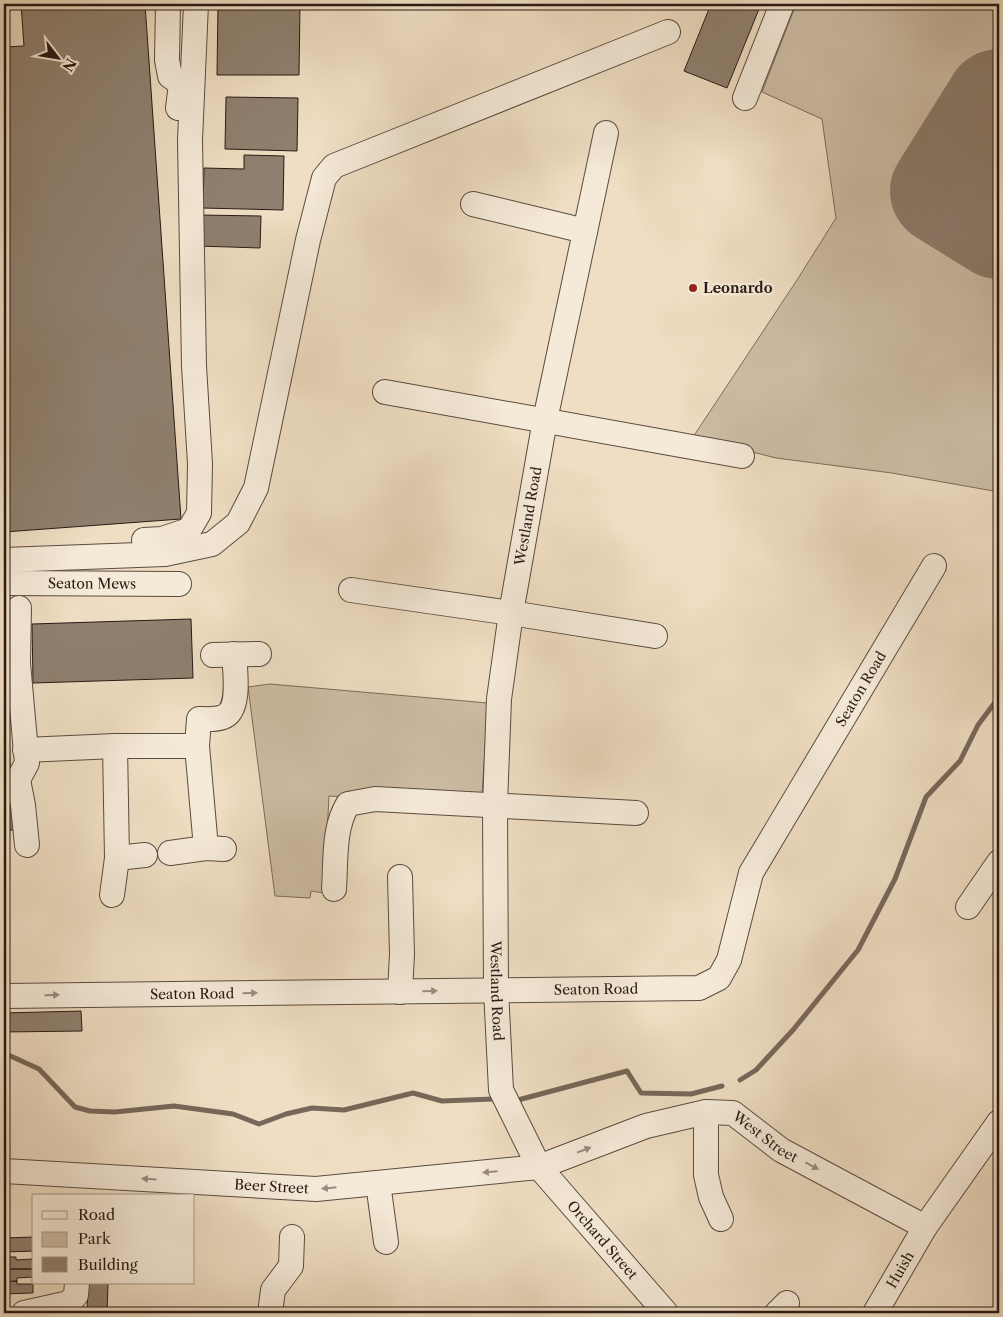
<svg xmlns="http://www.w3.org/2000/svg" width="1003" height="1317" font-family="'Libre Caslon Text',serif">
<rect width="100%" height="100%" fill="#efdec3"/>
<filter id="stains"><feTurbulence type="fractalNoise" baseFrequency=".004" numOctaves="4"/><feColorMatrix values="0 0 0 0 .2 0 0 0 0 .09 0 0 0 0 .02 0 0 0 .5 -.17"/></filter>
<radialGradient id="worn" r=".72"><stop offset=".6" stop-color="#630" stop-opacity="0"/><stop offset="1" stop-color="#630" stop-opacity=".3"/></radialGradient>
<!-- green -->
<path fill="#cdbda5" stroke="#7a6c5d" d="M796 4H999V492L892 473 776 458 693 437 797 280 836 218 822 119 762 92Z
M270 684 488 703 482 795 357 790 346 797 329 796 324 893 311 891 310 898 275 896 248 687Z"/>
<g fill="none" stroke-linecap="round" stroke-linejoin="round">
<!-- stream -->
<path stroke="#77675a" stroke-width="5" d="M4 1053 39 1069 75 1107 90 1111 115 1112 174 1106 233 1114 259 1124 286 1114 312 1108 344 1110 413 1093 442 1101 493 1099
M740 1080 756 1070 793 1030 858 950 895 879 926 797 960 761 978 725 999 697
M518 1100 627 1071 641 1093 691 1094 722 1086"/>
<!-- runway -->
<path stroke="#8c7c6c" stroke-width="108" d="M999 103 944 191 999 225"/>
</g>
<!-- building -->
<path fill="#8f806f" stroke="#281a15" d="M21 4H145L181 519 4 532V47L24 46Z
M218 4H300L299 75H217Z
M711 4H761L727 88 684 71Z
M226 97 298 98 297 151 225 149Z
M244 155 284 156 283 210 203 208 204 168 244 169Z
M199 215 261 216 260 248 198 246Z
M4 601 7 604V619H4Z
M4 619H7L6 632H4Z
M191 619 193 678 33 683 32 624Z
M4 632H6V646H4Z
M4 679H8L9 691H4Z
M4 691H9V704H4Z
M4 704H9V716H4Z
M4 716H9L10 766 4 763Z
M4 763 10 766 4 773Z
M4 808H18V830H4Z
M81 1011 82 1031 4 1032V1013Z
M4 1064H9V1072H4Z
M4 1072H9V1080H4Z
M4 1087H9V1096H4Z
M4 1096H9V1103H4Z
M4 1110H9V1120H4Z
M4 1120H9V1126H4Z
M4 1134H9V1144L4 1143Z
M4 1143 9 1144 10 1149H4Z
M34 1237V1251L4 1252V1238Z
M4 1257H16V1260L32 1259 33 1269H4Z
M4 1269H33V1277L17 1278V1281L4 1282Z
M17 1281V1284H33V1293L4 1294V1282Z
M88 1283H108L107 1313H87Z"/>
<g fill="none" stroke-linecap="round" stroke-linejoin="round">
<!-- minor casing -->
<g stroke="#5a4b40" stroke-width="26">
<g id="minor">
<path d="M168 4 167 60 170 76 181 84 178 108"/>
<path d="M745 98 782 4"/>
<path id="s1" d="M606 133 545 420 511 613 499 699 495 805 496 990 501 1090 539 1167 666 1313"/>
<path d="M473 204 585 231"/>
<path d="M385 392 742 456"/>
<path d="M144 540 162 539 189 530 199 513 200 464 194 366 190 140 196 4"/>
<path d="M4 560 165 554 212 544 238 523 256 488 308 240 324 178 334 166 668 32"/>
<path id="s2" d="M4 583 179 584"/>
<path d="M351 590 511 613 655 636"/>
<path d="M213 655 259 654"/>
<path d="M25 750 115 746H197"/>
<path d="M18 780 23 805 27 845"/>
<path d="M4 791 18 780 27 763 18 663 19 608"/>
<path d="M206 848 197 746 199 719C206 719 216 720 223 717 241 711 235 670 234 654"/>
<path d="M170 853 206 848 224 849"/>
<path d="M117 858 145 855"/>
<path d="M400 877 402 954 400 992"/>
<path d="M334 889C336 861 333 828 348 804L375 799 636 813"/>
<path d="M112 895 117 858 115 746"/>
<path d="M968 907 999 862"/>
<path id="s3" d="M4 996 699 988 719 978 729 960 751 873 934 566"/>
<path d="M706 1112V1175L711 1197 721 1219"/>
<path id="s4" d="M4 1171 316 1189 539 1167 646 1126 706 1112 733 1113 781 1150 925 1227"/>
<path d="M378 1183 386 1242"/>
<path d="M24 1313 69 1303 76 1295 77 1283"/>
<path d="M270 1313 273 1290 291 1266 292 1237"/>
<path d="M777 1313 787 1303"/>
<path id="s5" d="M875 1313 925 1227 999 1122"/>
</g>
</g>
<!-- minor -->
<use href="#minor" stroke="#f5ead8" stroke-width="24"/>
</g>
<!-- one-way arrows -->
<defs><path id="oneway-solid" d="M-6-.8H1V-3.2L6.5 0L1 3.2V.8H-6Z" transform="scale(1.25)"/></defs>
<g fill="#998c80">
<use href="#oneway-solid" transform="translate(430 991) rotate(-1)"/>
<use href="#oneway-solid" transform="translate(250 993) rotate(-1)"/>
<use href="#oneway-solid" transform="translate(52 995) rotate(-1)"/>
<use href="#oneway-solid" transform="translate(584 1150) rotate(-21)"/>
<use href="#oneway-solid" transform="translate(812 1166) rotate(28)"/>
<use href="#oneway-solid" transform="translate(490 1172) rotate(175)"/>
<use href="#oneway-solid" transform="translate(149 1179) rotate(-177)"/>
<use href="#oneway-solid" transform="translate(329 1188) rotate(174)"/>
</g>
<!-- markers -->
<circle fill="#8f2418" stroke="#f5ead8" stroke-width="2" cx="693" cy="288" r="5"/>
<g text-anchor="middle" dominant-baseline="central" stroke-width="4.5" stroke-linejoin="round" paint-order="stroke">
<!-- poi labels -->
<g font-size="14" font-weight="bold" fill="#281a15" stroke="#f5ead8" text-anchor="start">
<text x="703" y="288">Leonardo</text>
</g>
<!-- street labels -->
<g font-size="14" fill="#281a15" stroke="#f5ead8">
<text transform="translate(528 516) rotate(-80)">Westland Road</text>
<text stroke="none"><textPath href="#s2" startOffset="88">Seaton Mews</textPath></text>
<text stroke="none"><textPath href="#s3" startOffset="1042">Seaton Road</textPath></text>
<text stroke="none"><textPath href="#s3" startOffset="592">Seaton Road</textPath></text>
<text stroke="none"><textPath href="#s1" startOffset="868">Westland Road</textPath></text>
<text stroke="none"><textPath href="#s3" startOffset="188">Seaton Road</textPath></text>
<text stroke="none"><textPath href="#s4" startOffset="780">West Street</textPath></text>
<text stroke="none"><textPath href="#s4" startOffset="268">Beer Street</textPath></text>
<text stroke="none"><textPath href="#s1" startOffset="1150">Orchard Street</textPath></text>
<text stroke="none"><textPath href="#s5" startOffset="50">Huish</textPath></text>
</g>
</g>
<!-- margin -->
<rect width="1003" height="1317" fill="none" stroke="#efdec3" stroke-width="20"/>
<rect x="5" y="5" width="993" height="1307" fill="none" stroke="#281a15" stroke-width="2.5"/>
<rect x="10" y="10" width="983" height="1297" fill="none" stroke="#281a15"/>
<!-- legend -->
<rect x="32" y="1194" width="162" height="90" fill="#f5ead8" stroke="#a3978a"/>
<rect x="42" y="1211" width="25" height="8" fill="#f5ead8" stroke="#a3978a"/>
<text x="78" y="1220" font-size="15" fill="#281a15">Road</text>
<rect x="42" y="1232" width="25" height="15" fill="#cdbda5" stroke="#a3978a"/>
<text x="78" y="1244" font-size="15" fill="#281a15">Park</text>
<rect x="42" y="1257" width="25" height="15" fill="#8f806f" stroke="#a3978a"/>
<text x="78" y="1270" font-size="15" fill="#281a15">Building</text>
<!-- north arrow -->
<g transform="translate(58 58) rotate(121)" stroke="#f5ead8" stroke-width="4" paint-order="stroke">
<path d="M0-4L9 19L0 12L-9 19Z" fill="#281a15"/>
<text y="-8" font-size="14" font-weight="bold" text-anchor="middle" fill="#281a15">N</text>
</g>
<rect width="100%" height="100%" filter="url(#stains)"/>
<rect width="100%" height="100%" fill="url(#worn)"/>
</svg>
